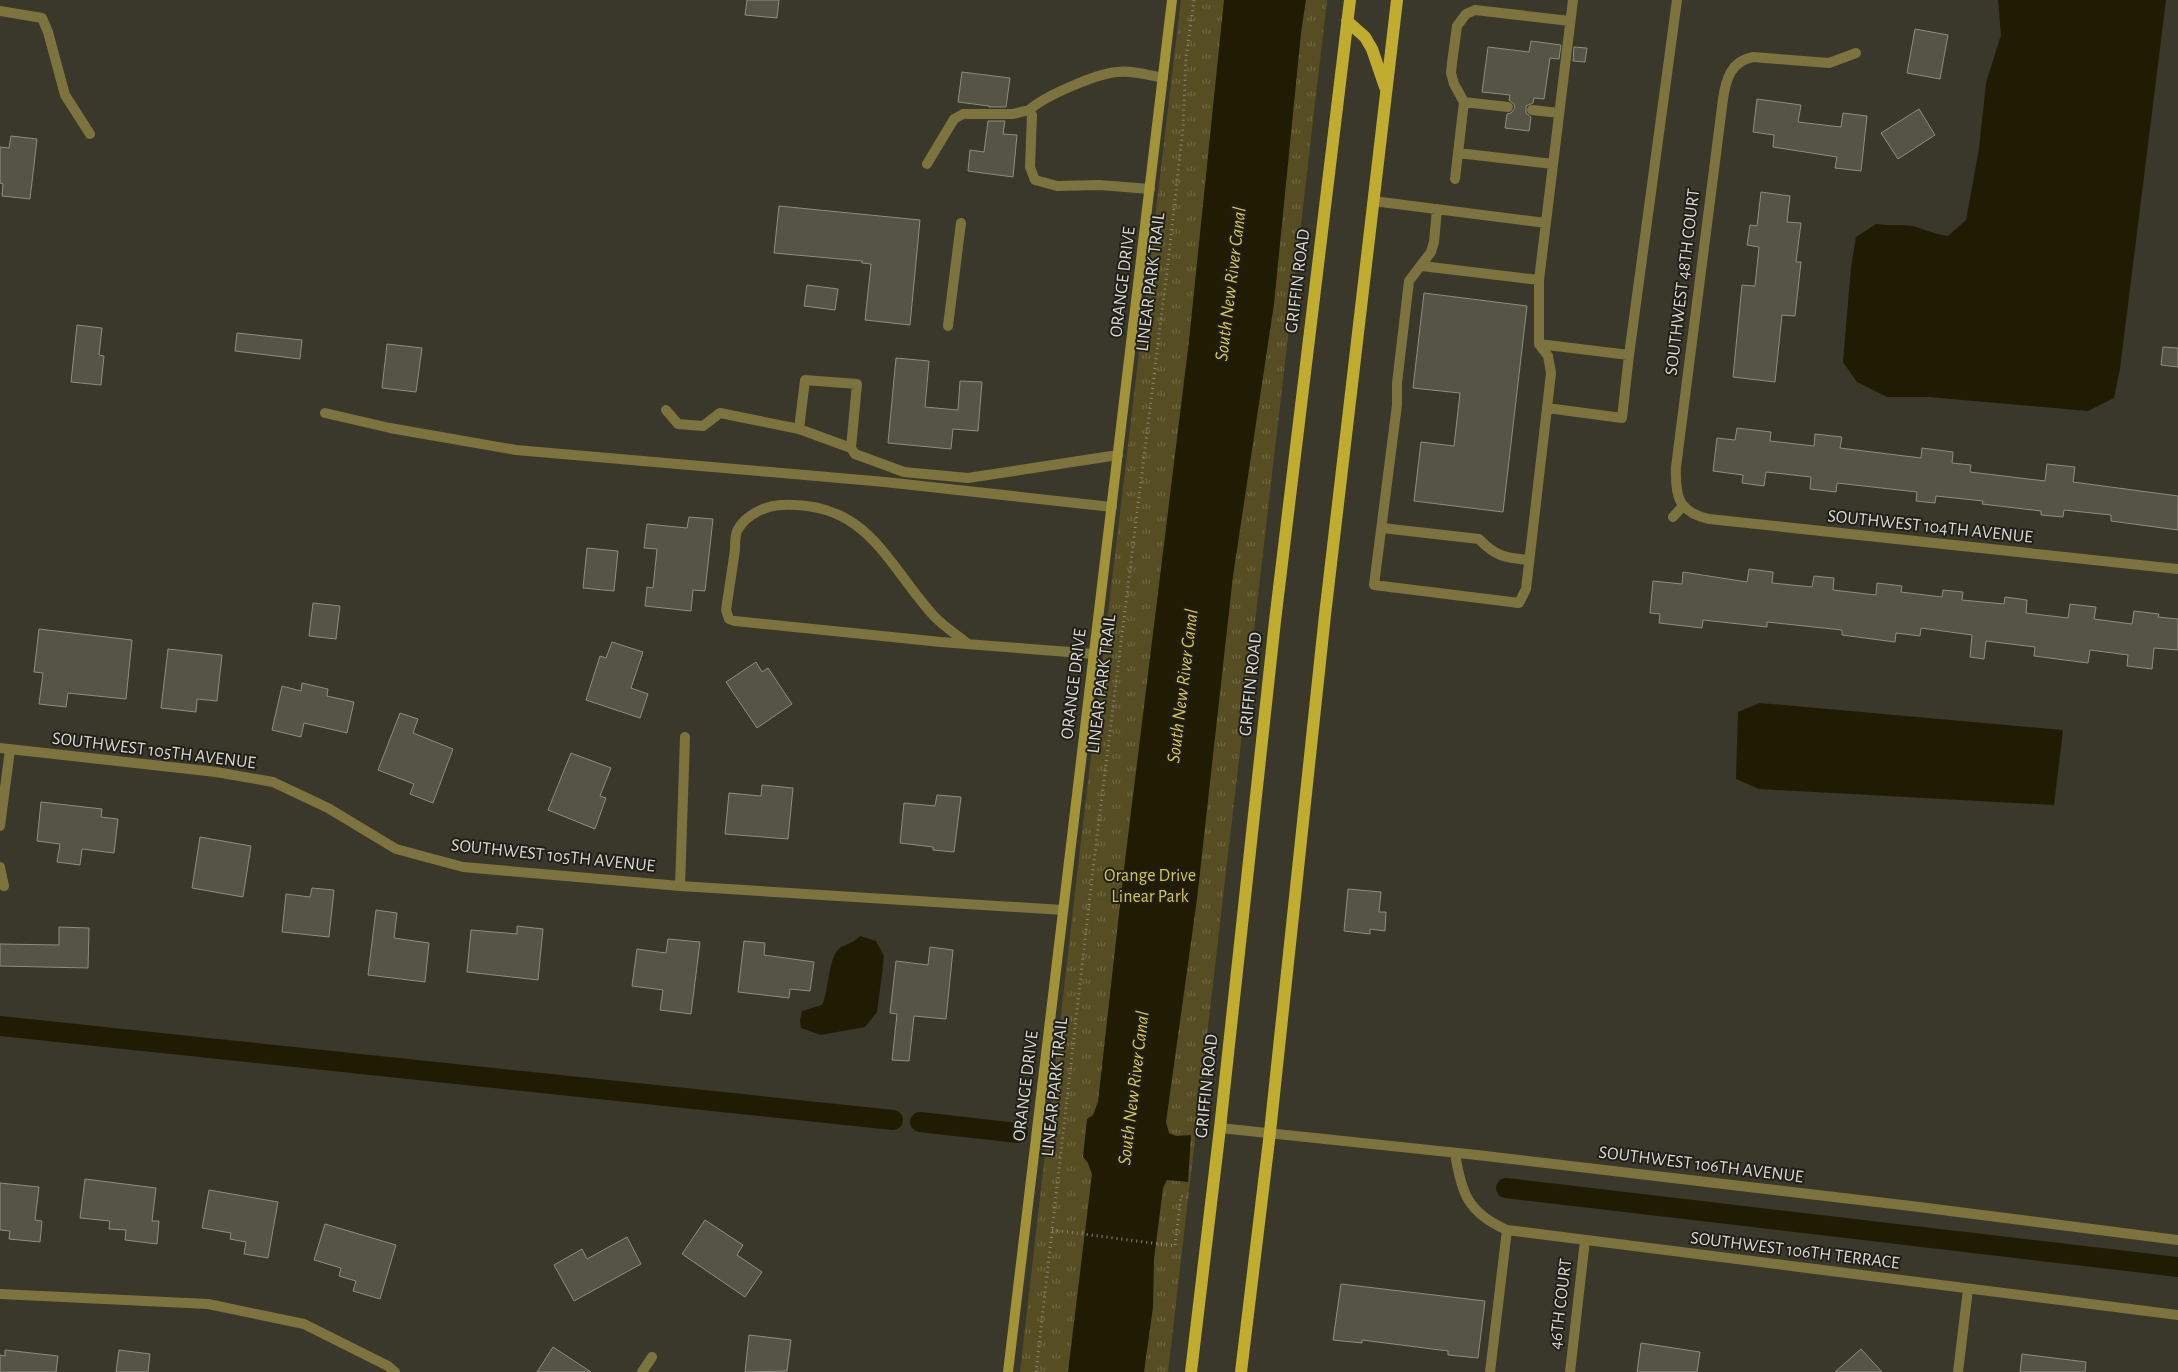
<svg xmlns="http://www.w3.org/2000/svg" width="2178" height="1372" font-family="'Alegreya Sans',sans-serif">
<defs>
<pattern id="grass-tufts" width="24" height="20" patternUnits="userSpaceOnUse" patternTransform="scale(1.25)"><rect width="24" height="20" fill="#564e22"/><path d="M3 7l-1-3M5 7V3M7 7l1-3M15 17l-1-3M17 17v-4M19 17l1-3" fill="none" stroke="#6e6741"/></pattern>
</defs>
<rect width="100%" height="100%" fill="#3a382b"/>
<!-- grass -->
<path fill="url(#grass-tufts)" d="M1181 0H1327L1168 1372H1020L1081 841Z"/>
<!-- water -->
<path fill="#201b03" d="M1224 0H1306L1301 33 1274 304 1233 576 1197 899 1166 1122 1169 1133 1176 1136 1191 1135 1188 1182 1167 1180 1163 1188 1154 1259 1153 1307 1144 1372H1068L1092 1174 1088 1163 1083 1157 1087 1119 1093 1115 1098 1102 1124 869 1189 341Z
M1998 0H2166L2120 369 2114 398 2088 411 1929 397H1887L1857 382 1843 362 1851 267 1856 237 1876 224C1888 226 1901 224 1913 226 1926 230 1934 234 1948 236L1966 220 1979 149 1986 83 2001 35Z
M1760 703 2063 730 2054 805 1759 789 1736 779 1738 712Z
M860 936 876 941 884 956 882 974 877 1012 865 1027 821 1035 801 1028 800 1020 802 1011 822 1005C829 992 828 956 840 948 846 944 854 943 860 936Z"/>
<g fill="none" stroke-linecap="round" stroke-linejoin="round">
<!-- canal -->
<path stroke="#201b03" stroke-width="20" d="M0 1026 893 1120
M920 1122 1018 1133
M1506 1188 2178 1267"/>
</g>
<!-- building -->
<path fill="#565445" stroke="#8f8d7d" d="M747 0H779L777 18 745 15Z
M1915 29 1948 35 1940 79 1907 73Z
M1531 41 1561 45 1559 59 1550 58 1544 99 1534 98 1533 103 1526 106V113L1531 117 1529 131 1505 128 1507 114 1511 113 1515 108 1514 104 1509 100 1510 95 1482 92 1488 47 1529 52Z
M1574 47 1587 48 1585 62 1573 61Z
M962 72 1010 78 1006 107H989V106L958 102Z
M1757 99 1801 105 1798 122 1841 127 1843 113 1867 116 1861 171 1835 168 1837 157 1773 147 1774 135 1753 132Z
M1919 109 1935 135 1898 159 1881 133Z
M988 121H1005L1003 134 1017 135 1013 177 968 171 970 150 984 152Z
M11 136 37 139 30 199 2 196 3 184 0 183V147L9 148Z
M1761 192 1790 196 1787 222 1801 223 1796 262H1801L1795 316 1782 315 1775 382 1733 377 1742 285 1755 286 1759 247 1747 245 1750 225 1757 226Z
M779 206 920 220 910 325 865 320 871 264 862 263V261L774 253Z
M807 285 838 289 835 310 804 306Z
M1424 293 1527 306 1503 512 1414 501 1421 442 1454 446 1460 393 1413 388Z
M77 325 102 328 99 355 104 356 101 385 71 382Z
M237 333 302 340 300 359 235 351Z
M387 344 422 348 416 392 382 388Z
M2163 347 2178 348V367L2161 365Z
M896 358 929 361 925 407 958 410 960 381 982 382 978 431 953 429 951 449 888 443Z
M1737 428 1771 432 1770 441 1814 446 1815 434 1842 437 1840 448 1921 458 1922 448 1953 452 1952 463 1971 465 1970 472 2045 481 2047 464 2075 467 2073 482 2178 496V530L2111 521V515L2064 510 2063 517 2041 515V511L1982 504 1983 501 1936 496 1935 503 1916 501 1917 492 1837 483 1836 492 1810 489 1811 477 1766 472 1764 486 1742 483 1743 475 1713 471 1717 438 1735 440Z
M689 517 713 519 705 591 693 590 691 611 645 606 647 587 653 588 657 549 644 548 647 524 687 528Z
M587 548 618 551 614 591 583 588Z
M1749 569 1773 572 1772 583 1812 587 1814 576 1834 578 1833 590 1876 595 1877 583 1902 586 1901 592 1942 597 1943 590 1963 592 1962 600 2004 604 2005 597 2027 600 2026 613 2068 618 2070 604 2096 607 2094 619 2132 624 2134 611 2159 614 2158 617 2178 619V650L2154 648 2152 669 2127 666 2128 655 2090 650 2088 663 2034 656 2035 647 1986 641 1984 659 1970 657 1972 635 1921 628 1920 636 1896 633 1895 642 1842 635V630L1767 622V627L1703 620 1702 628 1659 623 1660 614 1650 613 1653 581 1682 584 1683 572 1747 582Z
M313 603 340 606 336 639 309 636Z
M39 629 132 640 126 699 68 693 66 707 39 704 43 673 34 672Z
M612 642 643 652 631 688 648 694 640 718 586 700 600 656 606 658Z
M168 649 222 655 217 701 197 699 196 712 161 708Z
M756 662 762 672 768 668 792 704 757 728 726 682Z
M302 683 328 689 327 696 354 702 347 733 304 723 301 737 272 730 282 686 301 691Z
M400 713 418 719 413 733 453 749 433 803 410 794 414 784 378 770Z
M571 753 611 768 600 796 606 798 595 829 548 810Z
M762 785 793 788 788 839 725 834 729 793 761 796Z
M937 795 961 797 954 852 933 850V847L900 843 904 803 935 806Z
M41 802 102 809 101 817 118 819 114 853 82 849 80 865 57 862 60 844 37 841Z
M200 837 251 846 243 897 192 888Z
M312 888 334 890 329 937 282 932 286 894 310 897Z
M1348 889 1381 892 1379 912H1386L1385 931 1370 929V934L1344 931Z
M376 910 397 913 394 938 429 943 425 982 368 975Z
M517 926 543 929 538 980 467 972 471 930 517 934Z
M59 927 89 928 88 968 0 966V944L59 945Z
M668 939 700 942 691 1014 660 1010 663 990 632 986 637 949 666 953Z
M744 941 765 943 764 955 814 962 810 991 790 989 789 998 738 992Z
M930 947 953 950 946 1019 914 1016 909 1061 892 1060 897 1014 890 1013 896 961 928 965Z
M85 1179 156 1188 152 1221H159L157 1244 125 1240 126 1230 109 1229 110 1221 80 1218Z
M0 1183 39 1187 35 1220 42 1221 40 1242 9 1239 10 1231 0 1230Z
M209 1190 278 1202 268 1258 244 1254 246 1242 230 1239 231 1233 202 1228Z
M705 1220 743 1245 737 1255 762 1272 745 1297 682 1254Z
M325 1224 396 1245 380 1299 353 1291 356 1281 339 1276 341 1268 314 1260Z
M627 1237 641 1264 574 1301 554 1265 582 1249 587 1259Z
M1341 1284 1485 1301 1478 1358 1448 1355V1351L1362 1340V1343L1333 1340Z
M749 1335 791 1340 787 1371 745 1372Z
M1641 1343 1700 1352 1697 1372H1637Z
M553 1347 591 1372H537Z
M1861 1349 1882 1372H1835Z
M5 1350 58 1356 56 1372H0V1355L5 1356Z
M119 1350 150 1354 148 1372H116Z
M2022 1354 2086 1362 2085 1372H2020Z"/>
<g fill="none" stroke-linecap="round" stroke-linejoin="round">
<!-- path -->
<path stroke="#88867b" stroke-width="3" stroke-dasharray="1 4" stroke-linecap="butt" d="M1052 1230 1175 1246 1181 1196 1191 1198
M1036 1372 1093 869 1168 263 1183 127 1186 57 1194 0"/>
<!-- lane -->
<path stroke="#7c733e" stroke-width="10" d="M1573 0 1539 280V344L1629 355 1677 0
M1464 102 1508 107
M1029 110C1045 96 1095 74 1117 72 1132 70 1148 75 1163 78
M1532 110 1559 113
M927 164 954 119 963 114H1013L1029 110 1032 115 1030 167 1035 180 1057 186 1099 185 1150 189
M1553 164 1458 153 1464 102 1454 84 1451 73 1452 63 1457 26 1466 14 1475 10 1570 21
M1455 179 1458 153
M1373 201 1546 223
M1437 209 1434 242 1431 252 1409 281 1397 383V405L1374 585 1519 603 1526 589 1547 408
M1422 266 1539 280
M948 326 961 223
M1539 344 1548 356 1551 373 1547 408 1622 418 1629 355
M666 410 678 424 703 426 720 413 799 429
M325 413 390 428 516 450 885 482 1112 507
M851 448 799 429 805 380 857 384 851 448 855 454 904 472 968 478 1118 455
M1382 528 1479 539C1496 557 1506 558 1529 560
M968 644C957 635 943 626 933 615 885 561 867 501 781 505 765 506 745 515 737 531 735 536 735 544 735 550 732 570 729 590 726 610L729 619 735 621 941 642 1094 654
M1490 1372 1507 1230"/>
<!-- street -->
<path stroke="#7c733e" stroke-width="10" d="M0 11 42 18 48 32 65 95 90 134
M1856 53 1829 63 1753 57C1731 61 1726 79 1723 99L1676 467C1675 496 1678 512 1709 519L2178 569
M1673 517 1683 506
M0 748 216 772 273 782 328 808 396 849 463 867 680 886 1063 910
M0 826 10 750
M0 867 4 886
M680 886 685 737
M1220 1128 1477 1155 1911 1206 2178 1240
M1455 1153C1461 1193 1468 1213 1507 1230L2178 1315
M0 1294 208 1304 304 1324 388 1366 395 1372
M642 1372 652 1357
M1570 1372 1585 1240
M1958 1372 1968 1289"/>
<!-- secondary -->
<path stroke="#a29339" stroke-width="10" d="M1008 1372 1172 0"/>
<!-- primary -->
<path stroke="#c0ac2f" stroke-width="12" d="M1347 21 1365 37 1372 49 1385 87
M1191 1372 1220 1128 1275 621 1350 0
M1241 1372 1270 1132 1325 615 1397 0"/>
</g>
<g text-anchor="middle" dominant-baseline="central" stroke-width="4" stroke-linejoin="round" paint-order="stroke">
<!-- street labels -->
<g font-size="18" fill="#dbdad1" stroke="#201f19">
<text transform="translate(1298 281) rotate(-83)">GRIFFIN ROAD</text>
<text transform="translate(1123 282) rotate(-83)">ORANGE DRIVE</text>
<text transform="translate(1151 282) rotate(-83)">LINEAR PARK TRAIL</text>
<text transform="translate(1683 282) rotate(-83)">SOUTHWEST 48TH COURT</text>
<text transform="translate(1930 527) rotate(6)">SOUTHWEST 104TH AVENUE</text>
<text transform="translate(1074 684) rotate(-83)">ORANGE DRIVE</text>
<text transform="translate(1102 684) rotate(-83)">LINEAR PARK TRAIL</text>
<text transform="translate(1251 684) rotate(-84)">GRIFFIN ROAD</text>
<text transform="translate(154 751) rotate(7)">SOUTHWEST 105TH AVENUE</text>
<text transform="translate(553 856) rotate(6)">SOUTHWEST 105TH AVENUE</text>
<text transform="translate(1026 1086) rotate(-83)">ORANGE DRIVE</text>
<text transform="translate(1207 1086) rotate(-84)">GRIFFIN ROAD</text>
<text transform="translate(1055 1087) rotate(-84)">LINEAR PARK TRAIL</text>
<text transform="translate(1701 1165) rotate(7)">SOUTHWEST 106TH AVENUE</text>
<text transform="translate(1795 1251) rotate(7)">SOUTHWEST 106TH TERRACE</text>
<text transform="translate(1561 1304) rotate(-83)">46TH COURT</text>
</g>
<!-- park labels -->
<g font-size="18" fill="#d5c251" stroke="#201f19">
<text x="1150" y="876">Orange Drive<tspan x="1150" dy="21">Linear Park</tspan></text>
</g>
<!-- water labels -->
<g font-size="19" font-style="italic" fill="#dac757" stroke="#201f19">
<text transform="translate(1231 284) rotate(-83)">South New River Canal</text>
<text transform="translate(1183 686) rotate(-83)">South New River Canal</text>
<text transform="translate(1134 1088) rotate(-83)">South New River Canal</text>
</g>
</g>
</svg>
